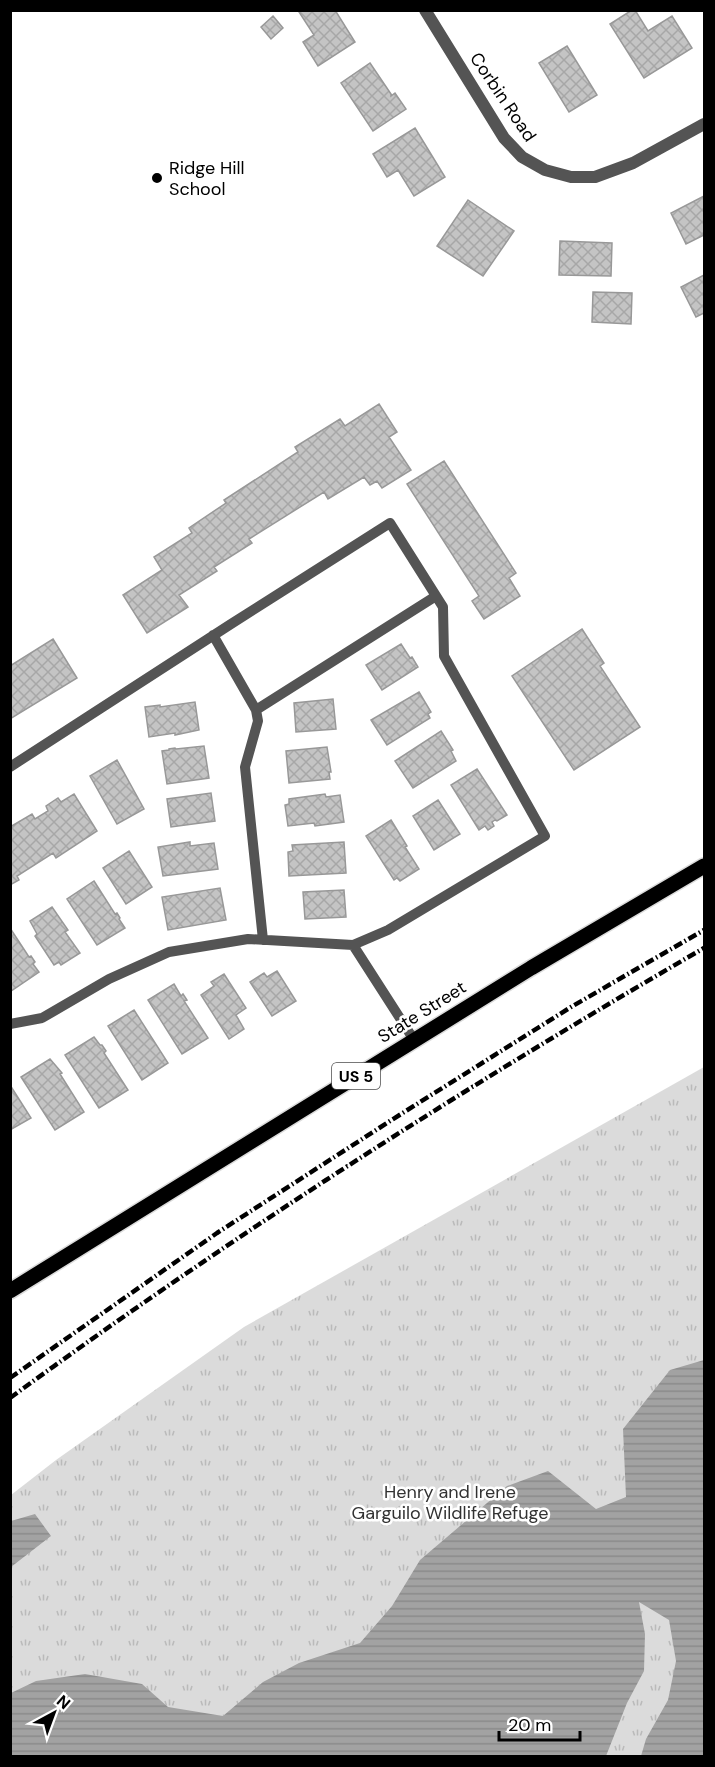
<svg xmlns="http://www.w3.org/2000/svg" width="715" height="1767" font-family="'DM Sans',sans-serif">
<defs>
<pattern id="park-tufts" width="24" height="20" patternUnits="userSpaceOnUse" patternTransform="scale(1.5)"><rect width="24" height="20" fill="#dbdbdb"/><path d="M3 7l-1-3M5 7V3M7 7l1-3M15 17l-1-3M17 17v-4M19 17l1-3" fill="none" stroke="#bababa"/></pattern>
<pattern id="water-rules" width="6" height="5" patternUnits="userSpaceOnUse" patternTransform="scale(1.5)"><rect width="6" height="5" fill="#a2a2a2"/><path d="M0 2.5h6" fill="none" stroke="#8a8a8a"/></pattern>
<pattern id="building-cross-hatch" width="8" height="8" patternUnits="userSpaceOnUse" patternTransform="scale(1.5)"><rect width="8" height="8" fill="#c4c4c4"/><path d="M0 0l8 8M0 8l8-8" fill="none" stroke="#a7a7a7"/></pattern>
</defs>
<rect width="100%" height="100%" fill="#fff"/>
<!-- park -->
<path fill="url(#park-tufts)" d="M704 1067V1756H11V1495L56 1460 244 1327Z"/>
<!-- water -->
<path fill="url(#water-rules)" d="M704 1360V1756H641L646 1739 668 1700 676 1661 669 1620 639 1602 645 1634 644 1671 627 1703 606 1756H11V1693L36 1681 85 1674 142 1684 168 1707 223 1716 263 1682 299 1663 360 1643 392 1606 420 1560 507 1486 548 1471 596 1509 626 1497 623 1429 670 1370Z
M35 1514 51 1536 11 1567V1521Z"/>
<!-- building -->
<path fill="url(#building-cross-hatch)" stroke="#989898" stroke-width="1.5" d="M302 10H335L355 42 318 66 303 42 314 35 299 12Z
M632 10H635L648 31 672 16 692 48 644 78 610 24Z
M273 16 283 28 271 39 261 27Z
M567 46 597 95 569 112 539 63Z
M370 63 391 94V96L395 93 406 109 373 131 341 83Z
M415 128 445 177 414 196 398 170 387 177 373 154Z
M704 196V235L686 244 671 213Z
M468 200 514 231 483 276 437 246Z
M560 241 612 243 611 276 559 275Z
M704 275V313L696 317 681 287Z
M593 292 632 293 631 324 592 322Z
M379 404 397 432 389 437 411 470 382 488 377 481 370 485 364 477 328 499 324 492 249 539 252 543 214 567 217 571 179 595 188 607 147 633 123 595 162 570 154 557 192 533 189 528 226 503 224 500 298 452 295 447 340 419 345 426Z
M444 461 516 573 509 578 520 596 484 619 472 601 479 596 407 484Z
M582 629 604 663 600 666 640 727 574 770 512 676Z
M53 639 77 678 10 719V666Z
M401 644 410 658 412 657 418 667 382 690 366 665Z
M419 692 431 712 428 714 430 718 387 745 371 720Z
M333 699 336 729 296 732 294 703Z
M195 702 199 730 175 735V733L149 737 145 707 160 705V707Z
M441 731 453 750 451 751 456 761 413 788 395 761Z
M204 746 209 778 167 784 162 751 169 750V749L175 748 176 749Z
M327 747 331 772H329L330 779 289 783 286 751Z
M117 760 144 809 117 824 90 776Z
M477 769 507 815 497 821 495 820 492 822 494 826 488 830 485 826 479 830 451 785Z
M211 793 215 821 171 827 167 799Z
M74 794 97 831 56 858 53 853 17 876 19 880 10 885V827L32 814 35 819 48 811 46 806 58 798 61 802Z
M325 794 326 797 340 795 344 822 315 826 314 823 288 826 285 805 289 804V799Z
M438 800 460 834 434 850 413 816Z
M391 820 407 846 405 847 419 869 400 881 397 878 394 880 366 836Z
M190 842V846L214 843 218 869 163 876 158 847Z
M344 842 346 873 289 876 288 852 293 851 292 845Z
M129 851 152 887 126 904 103 868Z
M94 881 115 914 117 913 120 918 119 919 125 928 97 945 67 899Z
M220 888 226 920 168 930 162 897Z
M344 890 346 917 305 919 303 892Z
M52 907 68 930 65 932 80 953 61 965 59 962 54 965 35 936 37 934 30 921Z
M10 928 29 957 31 956 35 962 33 964 39 972 11 991Z
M277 971 296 1001 272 1016 250 982 264 973 267 977Z
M224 974 246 1008 236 1015 244 1029 229 1039 201 995 214 986 211 982Z
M174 984 181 996 183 994 187 1000 184 1001 208 1038 182 1054 148 1000Z
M134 1010 168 1063 142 1080 108 1026Z
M94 1037 100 1045H102L106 1051 104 1053 128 1090 99 1108 65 1055Z
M50 1059 62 1073 60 1074 84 1112 55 1130 21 1077Z
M10 1085 31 1118 10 1130Z"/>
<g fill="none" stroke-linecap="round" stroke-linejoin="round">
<!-- primary casing -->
<g stroke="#dbdbdb" stroke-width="18">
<path id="primary" d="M10 1291 531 968 704 866"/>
</g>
<!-- lane -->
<path stroke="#545454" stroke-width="10" d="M213 635 256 710 258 721 245 767 263 940
M256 710 436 596
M10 767 231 624 390 523 443 607 444 656 545 836 388 930 353 945 248 939 169 952 109 979 42 1018 10 1024
M353 945 414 1040"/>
<!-- street -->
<path stroke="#545454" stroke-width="12" d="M425 10 504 138 522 157 545 170 571 177H595L633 163 704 124"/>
<!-- primary -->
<use href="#primary" stroke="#000" stroke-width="15"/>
<!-- rail -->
<path stroke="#000" stroke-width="4.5" stroke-dasharray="9 3 1.5 3" stroke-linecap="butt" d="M10 1378 217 1233 390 1121 571 1007 704 930
M10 1398C233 1235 466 1086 704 948"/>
</g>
<!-- markers -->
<circle fill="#000" stroke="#fff" stroke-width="2" cx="157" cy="178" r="6"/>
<g text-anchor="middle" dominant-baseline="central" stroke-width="5" stroke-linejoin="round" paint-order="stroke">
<!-- shield labels -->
<rect fill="#fff" stroke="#4c4c4c" stroke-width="1.5" x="332" y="1063" width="48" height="26" rx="4.5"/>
<g font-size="16" font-weight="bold" fill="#000">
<text x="356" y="1076">US 5</text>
</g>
<!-- street labels -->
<g font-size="18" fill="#000" stroke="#fff">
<text transform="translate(503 97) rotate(56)">Corbin Road</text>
<text transform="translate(422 1012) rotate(-32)">State Street</text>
</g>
<!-- poi labels -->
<g font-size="18" fill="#000" stroke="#fff" text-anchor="start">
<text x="169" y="168">Ridge Hill<tspan x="169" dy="21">School</tspan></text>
</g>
<!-- park labels -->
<g font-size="18" fill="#323232" stroke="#fff">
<text x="450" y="1492">Henry and Irene<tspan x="450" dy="21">Garguilo Wildlife Refuge</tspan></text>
</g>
</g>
<!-- border -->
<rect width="715" height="1767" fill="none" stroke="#000000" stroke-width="24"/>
<!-- north arrow -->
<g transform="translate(54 1713) rotate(41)" stroke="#ffffff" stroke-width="4.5" paint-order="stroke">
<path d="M0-4.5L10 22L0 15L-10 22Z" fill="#000000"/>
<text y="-9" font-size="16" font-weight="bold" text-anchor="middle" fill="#000000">N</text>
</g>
<!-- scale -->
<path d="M499 1731v9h81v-9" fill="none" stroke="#000000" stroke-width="3"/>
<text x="508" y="1731" font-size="18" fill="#000000" stroke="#ffffff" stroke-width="4.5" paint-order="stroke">20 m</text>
</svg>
